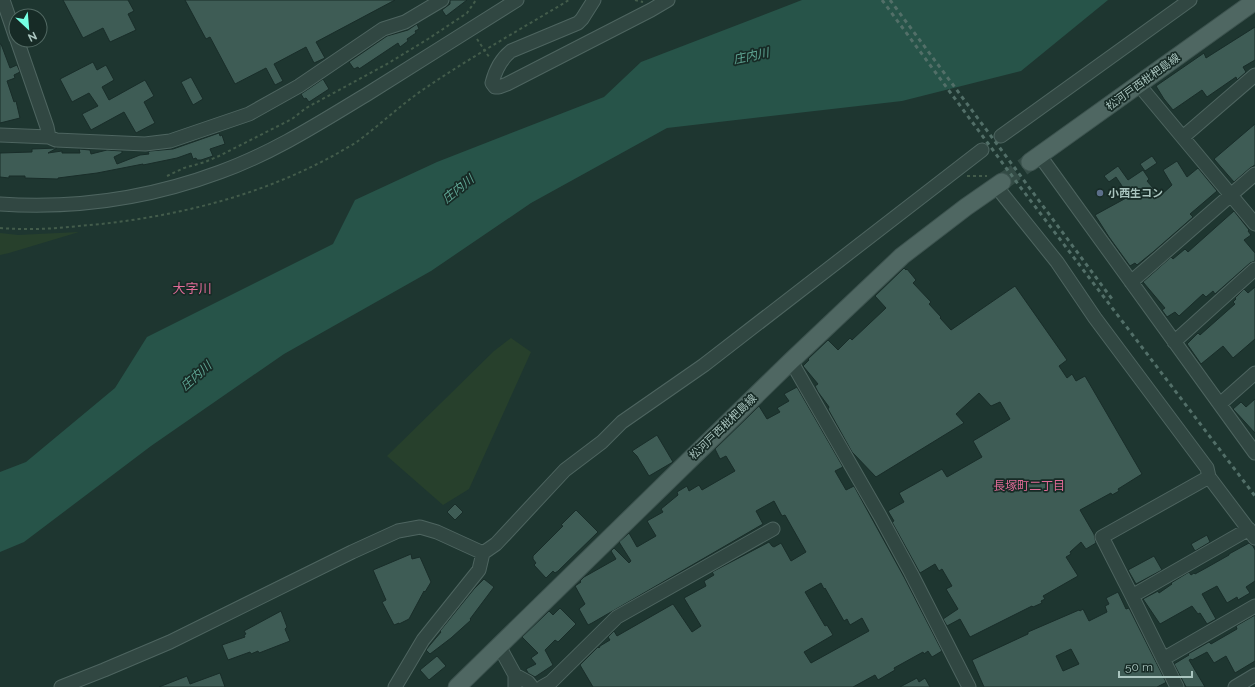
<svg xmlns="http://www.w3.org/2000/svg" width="1255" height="687" font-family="Raleway,'Noto Sans JP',sans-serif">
<rect width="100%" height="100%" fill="#1e3630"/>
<!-- green -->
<path fill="#27402c" d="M79 232 9 253 0 255V233L18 235Z
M511 338 531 352 469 489 443 505 387 456 494 351Z"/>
<!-- water -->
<path fill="#275449" d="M802 0H1108L1021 71 902 101 667 128 531 203 431 271 284 354 151 446 24 542 0 552V472L26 462 115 388 147 337 333 244 355 200 437 162 604 97 641 62Z"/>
<!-- building -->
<path fill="#3e5c55" stroke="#192d29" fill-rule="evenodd" d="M63 0H128L134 11 128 14 136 30 110 42 103 28 83 38Z
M185 0H395L316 42 325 58 314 63 306 47 274 64 283 81 275 85 266 68 235 84 210 37 206 39Z
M450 0H467L446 16 442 10 450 4Z
M417 24 419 29 415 31 416 33 407 39 408 41 400 47 398 43 359 69 358 67 354 69 349 62 387 36 408 30Z
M1255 27V60L1243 67 1246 72 1237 80 1236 77 1207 97 1202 90 1173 110 1164 99 1156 86 1204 53 1206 58Z
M0 44H1L10 68 17 65 20 72 14 75 15 78 7 81 14 102 16 101 20 118 0 123Z
M93 62 97 70 106 65 114 80 102 87 109 100 145 80 154 96 144 102 155 123 136 133 124 112 91 130 82 114 98 106 89 93 72 102 60 79Z
M191 77 203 99 193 105 181 82Z
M323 79 329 89 309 102 306 98 304 99 301 94Z
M1255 124V165L1250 168 1234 182 1214 159Z
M219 133 220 136 222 135 225 144 210 149 213 156 201 160H197L196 158 193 159 191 153 177 158 143 165V164L97 173 58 178V179L25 178V176H9V178L0 177V153L32 152V149L57 148 48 153 62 151V153H80L79 149 90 150 91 154 107 150 122 151V153L114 157 117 164 140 155 149 154 148 152 150 151 173 149Z
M1152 156 1157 163 1145 171 1140 164Z
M1177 161 1187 177 1198 168 1217 191 1190 214 1193 217 1153 252 1137 265 1135 263 1130 266 1109 237 1095 215 1128 197 1125 192H1126L1116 177 1109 182 1104 176 1118 166 1128 180 1143 170 1149 179 1147 181 1160 196 1172 185 1163 170Z
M1234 211 1249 230 1248 231 1251 235 1244 240 1255 253V261L1250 263 1215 294 1213 291 1206 297 1203 294 1179 316 1175 312 1167 317 1162 310 1165 308 1143 282 1171 257 1173 259 1185 249 1188 252Z
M904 268 906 270 907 269 916 280 913 283 931 302 929 304 941 317 940 318 951 330 1015 286 1067 360 1059 366 1067 378 1072 374 1076 381 1085 376 1142 474 1118 489 1119 491 1112 495 1111 493 1080 510 1094 534 1096 543 1086 549 1081 542 1070 552 1071 554 1066 557 1078 576 1043 596 1045 599 1041 601 1042 603 1033 607 1032 606 970 637 960 619 947 626 943 619 958 609 946 589 952 586 942 569 939 571 935 564 920 573 892 522 894 521 888 511 904 502 899 493 942 469 947 477 982 457 973 441 1010 419 1000 402 991 406 979 393 956 414 964 423 876 477 852 452 828 409 829 407 818 392 815 386 818 384 803 366 809 360 808 359 828 340 838 350 850 338 852 340 886 308 875 296Z
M1255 287V339L1233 358 1223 346 1201 364 1187 344 1198 333 1200 335 1235 304 1233 302 1236 299 1235 298 1244 289 1248 293Z
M797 387 843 467 835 471 846 490 854 486 904 577 942 651 932 657 928 651 924 654 923 652 894 668 895 670 878 680 875 675 853 687H593L580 665 598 647 599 648 600 646 610 640 608 637 614 631 617 636 673 604 692 632 701 626 684 598 706 586 704 581 714 575 712 572 769 542 772 546 774 547 781 543 791 561 806 552 785 515 782 516 774 501 756 511 763 524 592 623 588 625 579 609 585 604 575 586 581 582 580 581 584 577 616 559 611 551 614 548 629 563 631 561 619 542 629 533 637 547 656 536 647 521 663 512 661 509 678 495 677 492 687 486 689 491 699 485 702 490 735 471 726 456 720 459 715 449 759 406 767 419 780 412 777 408 789 401 784 394ZM821 583 824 589 825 588 844 621 847 619 850 625 862 618 869 631 811 663 804 652 833 635 827 625 825 626 805 592Z
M1255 399V433L1233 409 1241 402 1246 407Z
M657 435 673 462 649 476 637 456 632 451Z
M455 504 463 512 455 520 447 512Z
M576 510 598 532 558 571 555 573 553 571 546 578 534 565 536 563 533 559V556L563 526 561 525Z
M1207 535 1210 542 1195 551 1191 544Z
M1249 543 1253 546 1255 550V581L1246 587 1250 593 1238 600 1237 597 1227 603 1217 586 1202 594 1216 619 1207 624 1200 613 1198 614 1192 606 1160 624 1143 599 1158 591 1159 593 1172 584 1171 583 1189 572 1191 575 1194 573 1195 574 1206 568 1229 555V554Z
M411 554 412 559 420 557 431 582 425 592 424 591 409 619 399 624V623L394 625 382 602 386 600 373 570Z
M1154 556 1162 570 1136 584 1128 570Z
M484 579 494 587 470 619 471 620 451 638 430 654 426 650 430 645 441 632 440 631 474 589Z
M1118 592 1126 609 1129 608 1166 682 1165 683 1157 687H984L972 660 1028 634V632L1079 610 1080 611 1083 609 1089 621 1107 612 1105 606 1109 604 1106 598ZM1071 649 1079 664 1063 671 1056 656Z
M560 608 576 624 558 642 555 640 545 650 553 665 535 677 528 673 526 669 536 664 531 658 538 653 522 637 549 611 553 615Z
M281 611 287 627 285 629 290 641 259 653 258 651 251 654 250 652 228 660 222 645 245 637 244 635 246 634 244 631Z
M1255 615V661L1235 673 1226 656 1214 663 1207 652 1192 660 1191 659 1189 660 1205 687H1186L1174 664 1189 655 1188 654 1209 642 1211 644 1237 629 1236 626Z
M437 656 446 666 429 680 420 670Z
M220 673 225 687H159L187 676 190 684Z
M917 678 919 682 925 678 930 687H900Z"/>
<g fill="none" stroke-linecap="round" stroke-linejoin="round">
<!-- major-tunnel -->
<path stroke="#334b45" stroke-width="17" stroke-dasharray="17 8" stroke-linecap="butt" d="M1002 182 1030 162"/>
<!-- minor casing -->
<g stroke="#4e6560" stroke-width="15">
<path id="minor" d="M3 0 16 38
M594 0 582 19 578 23 511 51C501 59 495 71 492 83L495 87H499L507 84 651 10 668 0
M17 40 47 127 49 137
M1139 85 1255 224
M0 135 49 137 56 140 145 144 170 141 249 114 299 86 383 29 405 22 442 0
M1001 136 1190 0
M1183 137 1255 75
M1040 156 1255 453
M996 186 1057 262 1095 318 1207 468 1209 477 1255 538
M0 204C74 209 150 198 220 172 273 153 321 122 369 93 418 62 468 31 517 0
M1131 282 1255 174
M1174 342 1255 269
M791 361 880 516 911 573 969 687
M1220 404 1255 373
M1132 596 1249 529
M499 646 515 675V687
M1163 659 1255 606
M515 675 528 682 532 687
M61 687 104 670 170 642 352 552 398 531 420 527 437 532 483 553 496 544 565 470 602 442 622 422 704 365 982 150
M395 687 423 640 479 570 483 553
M542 687 551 682 617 617 773 529
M1177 687 1132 596 1102 537 1209 477
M1235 687 1255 675"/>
</g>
<!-- major casing -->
<g stroke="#3d534f" stroke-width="19">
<path id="major" d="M1030 162 1255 1
M457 687 791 361 902 256 966 207 1002 182"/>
</g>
<!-- path -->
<path stroke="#435c4b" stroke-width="2" stroke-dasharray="3 3" stroke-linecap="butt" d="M635 0 643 2
M477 39 487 54 490 58
M167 176 184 168 205 162 219 156 292 119 306 108 387 64 428 39 467 13 476 0
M967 176H987
M0 228C27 230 52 229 79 226 168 219 260 197 338 153 346 148 355 144 362 138 383 122 402 104 424 89 471 57 521 29 569 0"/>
<!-- minor -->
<use href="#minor" stroke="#314742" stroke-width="13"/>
<!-- major -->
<use href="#major" stroke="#4f6762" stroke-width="17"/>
<!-- rail -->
<path stroke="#526f68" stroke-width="3" stroke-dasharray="4 4" stroke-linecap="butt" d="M882 0 1018 184 1255 496
M890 0 1112 299"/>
</g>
<!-- markers -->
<circle fill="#5c6f8a" stroke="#172b26" stroke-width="1.5" cx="1100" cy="193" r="4"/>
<g text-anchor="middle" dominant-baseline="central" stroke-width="3.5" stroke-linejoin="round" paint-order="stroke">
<!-- street labels -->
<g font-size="11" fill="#aac5bf" stroke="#172b26">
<text transform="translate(1143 82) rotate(-36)">松河戸西枇杷島線</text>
<text transform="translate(723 427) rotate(-44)">松河戸西枇杷島線</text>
</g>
<!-- poi labels -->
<g font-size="11" font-weight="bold" fill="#aac5bf" stroke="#172b26" text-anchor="start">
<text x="1108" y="193">小西生コン</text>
</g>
<!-- water labels -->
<g font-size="12" font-style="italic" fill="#60a795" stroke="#172b26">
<text transform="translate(751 56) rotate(-12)">庄内川</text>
<text transform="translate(458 189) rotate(-39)">庄内川</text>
<text transform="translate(196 376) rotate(-42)">庄内川</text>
</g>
<!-- neighbourhood labels -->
<g font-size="12" fill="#df6b97" stroke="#172b26">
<text x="1029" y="486">長塚町二丁目</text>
</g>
<!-- quarter labels -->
<g font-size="13" fill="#df6b97" stroke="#172b26">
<text x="192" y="288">大字川</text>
</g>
</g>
<!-- north arrow -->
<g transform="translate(28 28) rotate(154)"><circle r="19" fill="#172b26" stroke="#526963"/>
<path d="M0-3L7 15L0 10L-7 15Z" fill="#75ffe3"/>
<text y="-6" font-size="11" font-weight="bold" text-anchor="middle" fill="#aac5bf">N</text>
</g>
<!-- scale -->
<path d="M1119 671v6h73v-6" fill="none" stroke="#aac5bf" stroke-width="2"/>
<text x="1125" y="671" font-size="12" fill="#aac5bf" stroke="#172b26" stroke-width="3" paint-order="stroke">50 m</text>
</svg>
